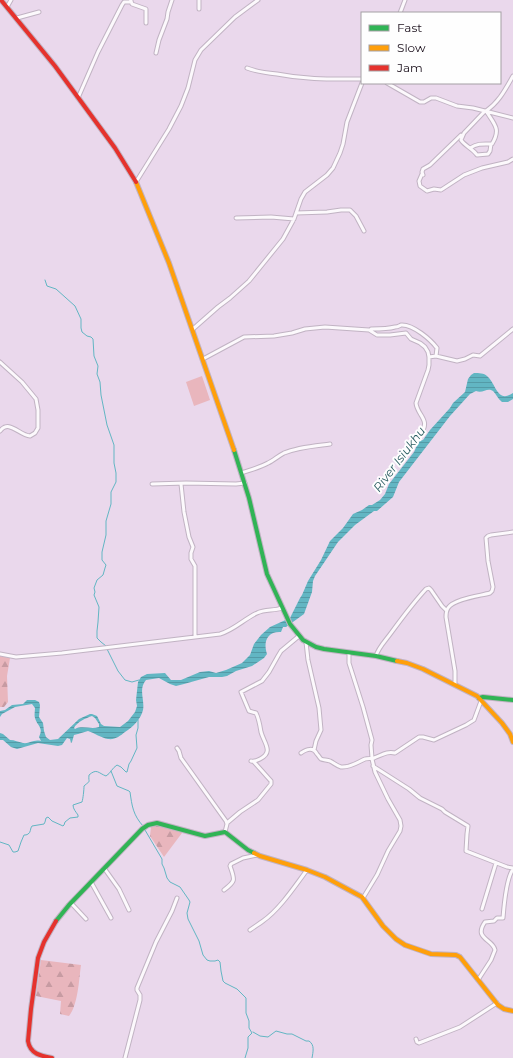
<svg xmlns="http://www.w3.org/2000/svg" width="513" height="1058" font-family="Montserrat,sans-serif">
<defs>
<pattern id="forest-firs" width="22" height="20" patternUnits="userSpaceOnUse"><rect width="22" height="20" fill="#e9b6bd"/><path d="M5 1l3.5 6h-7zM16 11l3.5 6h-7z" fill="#c79ba2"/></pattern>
<pattern id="water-rules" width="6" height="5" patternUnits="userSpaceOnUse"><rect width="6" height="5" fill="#62b6c3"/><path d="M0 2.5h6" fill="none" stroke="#549ba7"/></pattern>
</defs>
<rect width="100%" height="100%" fill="#ead8ec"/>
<!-- grass -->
<path fill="#e9b6bd" d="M202 376 210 400 194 406 186 382Z"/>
<!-- forest -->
<path fill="url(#forest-firs)" d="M0 656 10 658 7 676 8 702 4 707H0Z
M154 824 182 831V833L164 857 150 836 151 827Z
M41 960 81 965C79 979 78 1005 69 1016L60 1014 61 1001 36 996Z"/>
<!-- water -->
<path fill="url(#water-rules)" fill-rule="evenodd" d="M474 373C479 373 484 373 487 376 496 383 497 404 513 393V399L508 402H502C498 399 496 394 493 391 487 387 483 394 476 391L470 394 450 416 399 482 393 497 377 511H374L355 525 338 542 315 576 313 581 312 592 304 614 286 627H283L281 632C267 631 263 642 267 654L264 658 252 666 236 671 227 676 222 677H209L184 684 176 686 170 684 159 678 146 680C138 689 145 700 143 710 141 719 133 727 125 732 120 736 115 740 108 739 101 738 95 733 88 731L78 734 74 735 72 742 71 743 70 739 67 738 62 745 58 746 38 743 17 749 11 747 3 740H0V733L3 734 10 740C15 740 18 742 23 743 30 744 33 739 41 741L39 737C44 727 37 726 35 718 34 715 35 711 35 708L32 704 15 707 2 714 0 717V711L5 710 12 705 23 704 27 700H35L39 702 40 705 39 717 43 723 44 731 46 737 50 740 58 739 79 719 90 714H92L97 716 101 724 104 726 120 727 128 721 135 712 137 706 136 700 138 682 141 677 147 674 165 673 171 680H181L200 672 209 671 216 673 226 670 242 663 250 655 254 644 261 635 270 627 290 618 300 598 302 595 308 581 321 560 330 541 343 528 353 514 362 510 369 505H372L380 500 385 494 389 484 414 452 419 441 423 440 430 430 450 408 453 403 465 392 468 379 471 375ZM92 716 95 718 99 724V727C91 730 83 725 75 729L74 728C77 722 86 718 92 716Z"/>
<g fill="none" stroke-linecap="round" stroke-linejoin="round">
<!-- stream -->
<path stroke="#62b6c3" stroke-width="1" d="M45 280 47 286 56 289 75 306 81 319V328L82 332 87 336 91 337 93 339 94 356 98 366 97 374 100 382 101 395 107 425 114 445V463L116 473V482L111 492V504L106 521V535L102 552V560L106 565 105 568 103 575 97 580 94 588 95 592 94 595 99 607 98 622 97 631V638L101 642 106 646
M107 649 118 671 125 680 132 682 139 680
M111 771 117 786 129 791 130 792C132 806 133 815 143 826
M145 830 162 859V864L164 868 167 878 170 882 180 887 189 900 190 902 187 913 188 919 199 941 203 955 207 960 210 961H215L218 960 220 962 221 971 223 981 225 983 237 989 246 998V1013L249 1021V1028L252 1033 248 1037V1048L245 1058
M0 842 9 845 13 852H15L18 851 21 842 24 835C25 835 27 835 28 834 31 833 30 828 32 826L44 824 45 822 46 818 48 817 52 821 63 826 64 825 65 822 70 818 78 817V815C76 812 73 809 73 805L82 802C83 799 84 790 84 786 92 779 88 784 89 775 97 768 98 773 106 776 111 773 112 768 117 765L121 767 126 772H127L129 764 131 761 137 748 136 735 138 728V720
M253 1032 260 1036 268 1037 276 1031 287 1034H292L306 1041H309C315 1045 313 1052 312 1058"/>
<!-- street casing -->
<g stroke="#c1b3c3" stroke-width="5">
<path id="street" d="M131 1 132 4 146 9V23
M7 7 11 0
M199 9V0
M400 13 405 0
M17 18 39 12
M156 53 159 40 167 19 168 12 172 0
M247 68C257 72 267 73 277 74 307 80 332 79 362 79
M387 83 420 102H424L431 98H436L457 106 473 108 513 118
M78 98 98 52 122 5 124 2H130L131 0
M485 111 464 133 461 140C465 146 473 149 477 155L488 154 490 151 491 144
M470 148C478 143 483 144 492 144 501 129 495 125 486 111 499 102 505 90 513 76
M422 174 419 181 420 186 427 191 434 189 441 190 464 175 482 168 508 162 513 159
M423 175 422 172 423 169 430 165 461 135
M136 182 169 129 181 106 188 88 195 60 201 50 235 17 258 0
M296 213 327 212 341 210H350L356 216 364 231
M236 218 271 217 294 219
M193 329 218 307 230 298 249 281 283 239 294 219 301 199 305 192 327 175 333 168 340 153 343 144 347 122 362 83
M371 329C379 329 388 329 395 327 398 327 399 326 401 325 413 324 431 340 437 348L436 356
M203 359 244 337 274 336 292 333 305 329 325 327 369 330 377 335H390L406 333 411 339 420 343 425 347 428 352 429 357 436 356 457 361 465 359 473 355 480 356 513 329
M0 362 22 382 36 399 38 410V428L35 433 30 436C19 435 9 419 0 431
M421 433C431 420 417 415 416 403L428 370 429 365V357
M241 473C250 470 259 468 268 463 273 461 278 456 284 453 298 447 314 446 330 444
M152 484 186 483 236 484 245 483
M181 484 184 512 189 537 193 547 191 553V559L195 566V637
M306 642 308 660 319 708 321 730 316 741 314 750
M349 653V663L363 707 372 740 371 745 372 758
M0 654 16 657 62 653 220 634C234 630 244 619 257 613 265 609 274 611 282 608
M376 656C378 648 386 640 391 633 402 618 413 603 426 589L429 588 431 590 442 606 446 610
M455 685V671L446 617C446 614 446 611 448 608 454 599 479 596 490 593L492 591 493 587 488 561 486 538 488 536 491 535 513 532
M177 748 179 751 181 758 226 821 227 824 225 832
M301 753C307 749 313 747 317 754 319 756 319 757 321 759 323 760 327 760 330 761 334 763 337 766 341 767 350 768 358 762 365 759 368 758 371 759 374 758 382 755 387 751 395 753L419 737H423L434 740 466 725 474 720 481 701
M251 761C254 762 256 761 260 759 274 752 264 743 261 732 260 726 259 719 256 713L249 711 241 692 262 681 269 672 278 656 281 651 299 636
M373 766 409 789 420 798 442 809 445 812 468 826 467 834 466 851 507 867 513 868
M227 823 240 812 258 800 271 784V781L254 762
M104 868 119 889 129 910
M91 882 111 918
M224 890C236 881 235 880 230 866L231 864 243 858 257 855
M363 898 377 875 388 851 400 831 401 826 400 820 388 799 375 772 372 759
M71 903 86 919
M482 909 496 863
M250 930C254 927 259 924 263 921 280 909 295 886 307 870
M478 980 491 960 495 950C493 939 473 939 485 922L494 921 497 918H503C504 905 506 879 513 869
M416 1039 417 1042 419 1043 460 1027 497 1003
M125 1058 140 1000V995L137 990V988L156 942 172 911 177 898"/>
</g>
<!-- fast casing -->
<g stroke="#c1b3c3" stroke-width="6">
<path id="fast" d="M234 450 249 498 267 574 290 624 303 640 316 647 324 649 376 656 397 661
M479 698 483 697 513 700
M56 921 69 905 142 829 148 825 157 823 205 836 225 832 248 850 254 853"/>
</g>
<!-- slow casing -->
<g stroke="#c1b3c3" stroke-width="6">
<path id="slow" d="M136 182 169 263 234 450
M397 661 407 663 423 669 477 696 502 723 510 734 513 742
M254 853 260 856 307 870 325 877 362 897 383 926 396 939 405 945 431 954 456 955 460 957 498 1005 504 1009 513 1011"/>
</g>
<!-- jam casing -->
<g stroke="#c1b3c3" stroke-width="6">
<path id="jam" d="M1 0 55 66 115 148 136 182
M52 1058C41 1056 30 1054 28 1041L31 1009 38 958 44 942 56 921"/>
</g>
<!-- street -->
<use href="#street" stroke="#fcf9fc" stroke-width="3"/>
<!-- fast -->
<use href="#fast" stroke="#30b455" stroke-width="4"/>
<!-- slow -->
<use href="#slow" stroke="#ff9f0a" stroke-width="4"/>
<!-- jam -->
<use href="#jam" stroke="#e5322d" stroke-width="4"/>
</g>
<g text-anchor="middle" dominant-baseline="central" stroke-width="4" stroke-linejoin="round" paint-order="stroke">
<!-- water labels -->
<g font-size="12" font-style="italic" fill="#2b5d62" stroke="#fefefe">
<text transform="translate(399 459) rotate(-53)">River Isiukhu</text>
</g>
</g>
<!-- legend -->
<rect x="361" y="12" width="140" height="72" fill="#fefefe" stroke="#a49fa4"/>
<rect x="369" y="25" width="20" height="6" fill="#30b455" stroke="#a49fa4"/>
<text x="397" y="32" font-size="12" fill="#1c111d">Fast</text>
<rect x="369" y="45" width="20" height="6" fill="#ff9f0a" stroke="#a49fa4"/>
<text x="397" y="52" font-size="12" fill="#1c111d">Slow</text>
<rect x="369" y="65" width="20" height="6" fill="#e5322d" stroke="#a49fa4"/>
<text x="397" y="72" font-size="12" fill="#1c111d">Jam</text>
</svg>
